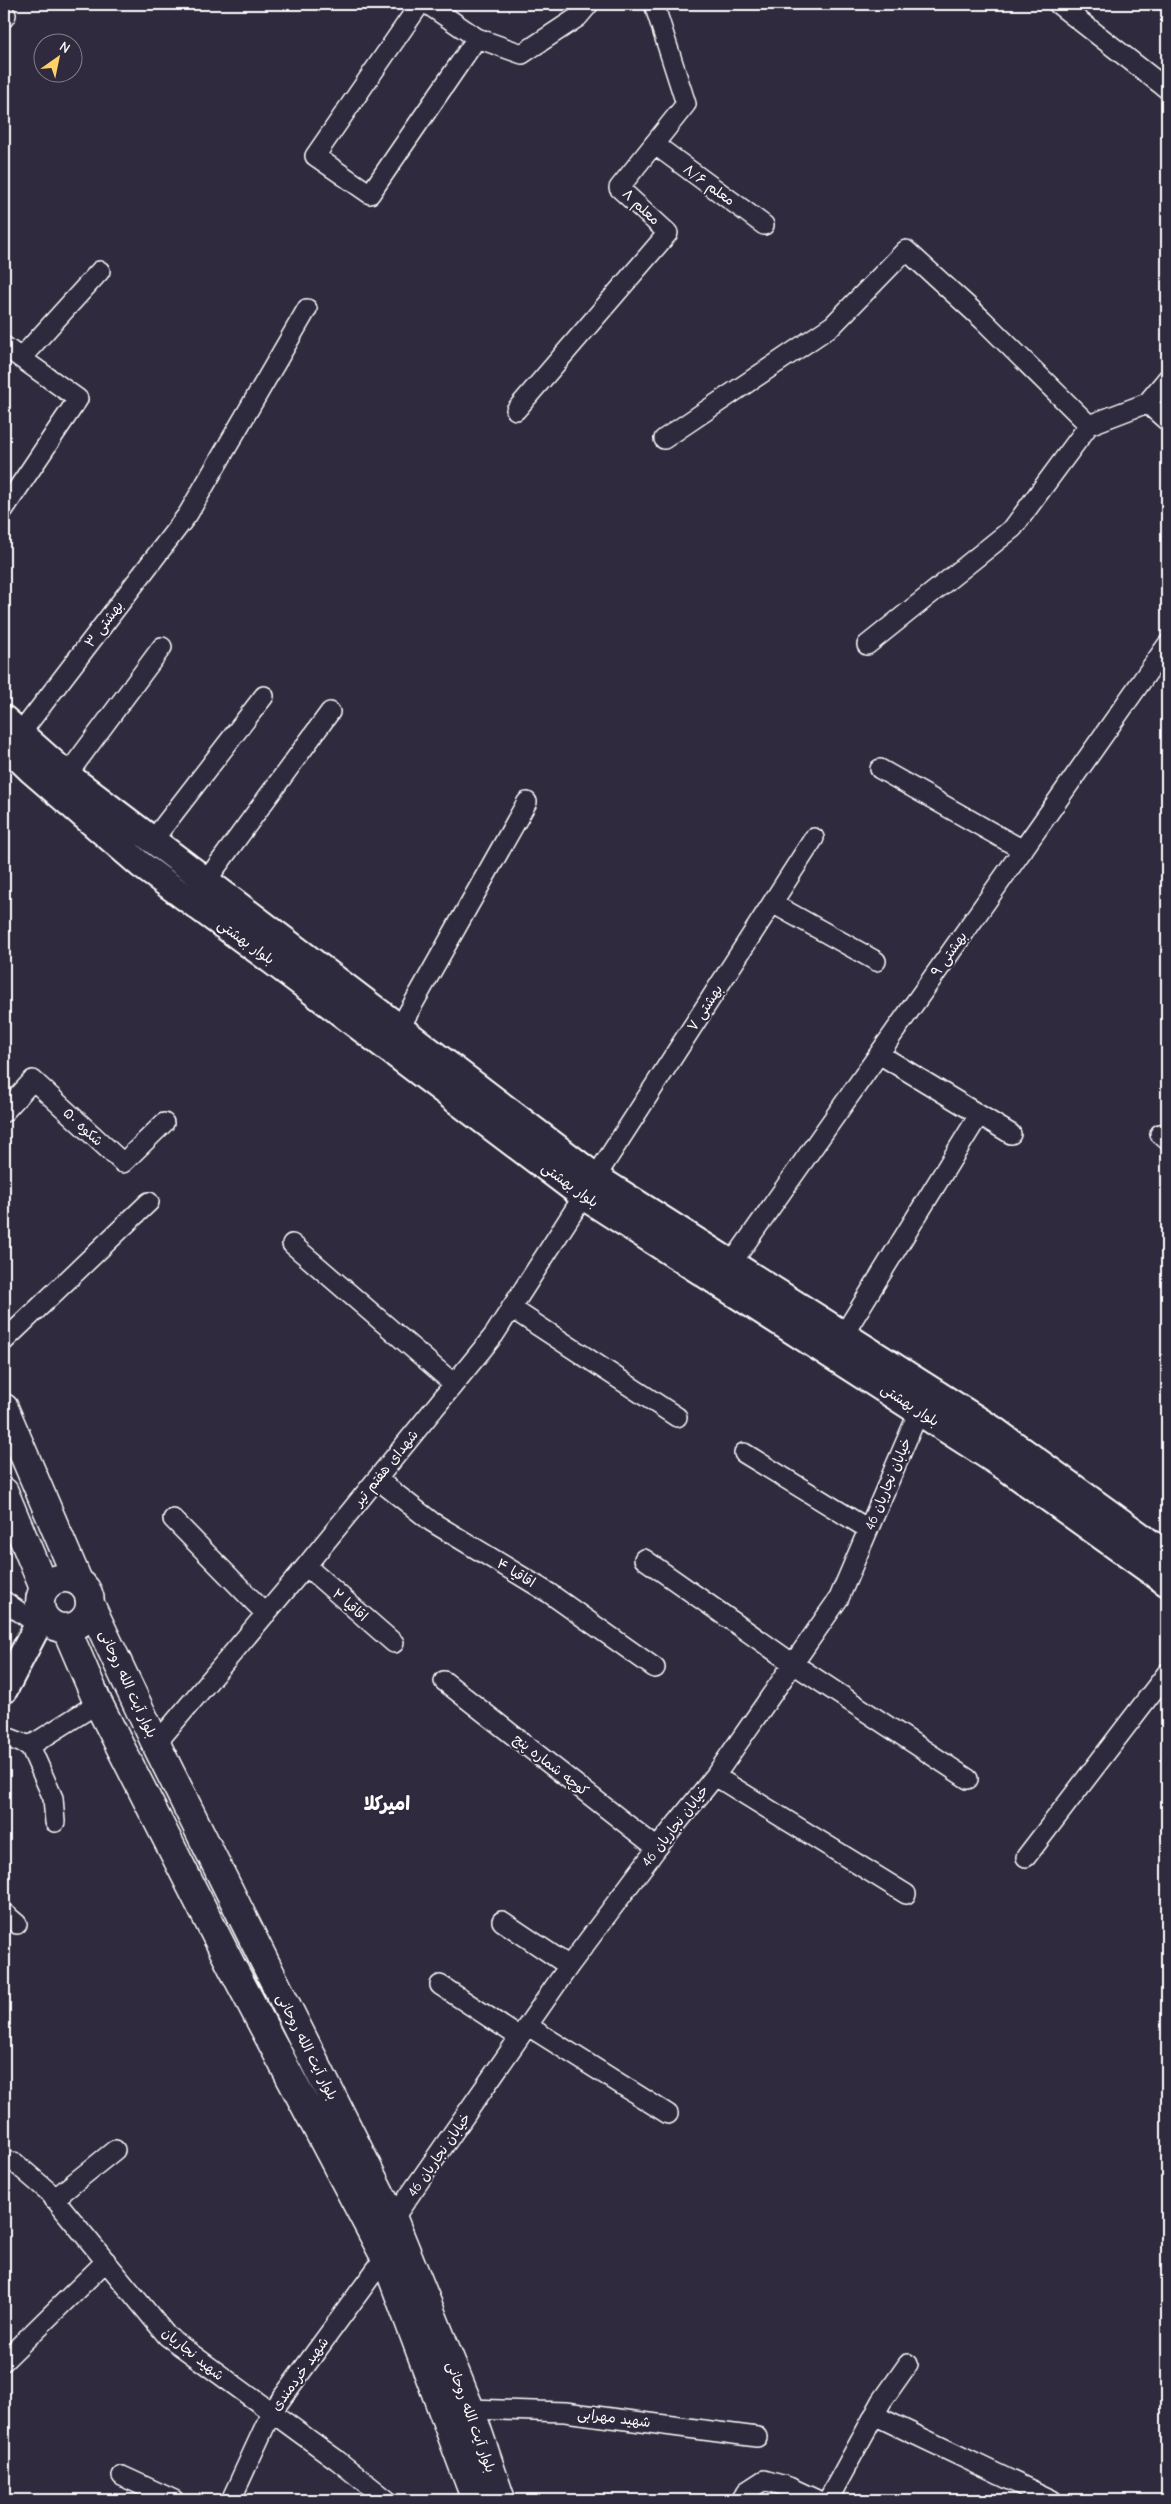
<svg xmlns="http://www.w3.org/2000/svg" width="1171" height="2504" font-family="'Comic Neue','Playpen Sans Arabic',sans-serif">
<rect width="100%" height="100%" fill="#2f2a3d"/>
<filter id="ink" filterUnits="userSpaceOnUse"><feTurbulence type="fractalNoise" baseFrequency=".02" numOctaves="2"/><feDisplacementMap in="SourceGraphic" scale="10" xChannelSelector="R" yChannelSelector="G"/><feConvolveMatrix kernelMatrix="1 2 1 2 8 2 1 2 1" color-interpolation-filters="sRGB"/></filter>
<g filter="url(#ink)">
<g fill="none" stroke-linecap="round" stroke-linejoin="round">
<!-- street casing -->
<g stroke="#fff" stroke-width="22">
<path id="street" d="M420 4 315 156 370 194 477 38
M427 4 477 38 522 54 578 17 589 4
M1058 4 1167 89
M4 18 6 15
M654 144 764 225
M4 346 78 399 4 509
M21 358 100 271
M1147 403 1167 421
M516 410 668 233 619 188 686 104 654 4
M664 439 833 325 906 250 983 320 1089 425
M867 645 1013 528 1089 425 1147 403 1167 379
M20 734 188 514 307 309
M880 769 1023 850
M67 775 162 647
M153 840 264 696
M206 881 330 712
M772 903 876 961
M399 1029 527 802
M879 1054 1011 1134
M4 1112 33 1080 123 1163 164 1123
M1160 1134 1167 1140
M292 1244 454 1384
M731 1264 1167 645
M511 1308 677 1417
M844 1334 979 1115
M4 1341 149 1202
M744 1453 868 1529
M377 1479 432 1522 549 1593 655 1668
M173 1519 266 1614
M644 1559 792 1663 968 1779
M306 1566 394 1643
M4 1601 37 1624
M444 1681 657 1848
M4 1736 30 1746 98 1703
M156 1744 306 1566 494 1335 814 838
M30 1746 53 1798 55 1822
M715 1776 906 1894
M1026 1857 1167 1673
M4 1913 17 1924
M502 1921 569 1966
M440 1985 519 2037
M528 2026 668 2114
M4 2162H14L49 2192 167 2336 337 2460 387 2500
M54 2199 115 2150
M393 2219 569 1966 657 1848 715 1776 839 1598 919 1411
M4 2361 106 2261
M470 2409 565 2412 757 2437
M874 2415 1052 2500
M122 2476 174 2500
M231 2500 271 2413 385 2257
M741 2500 747 2491 764 2480 789 2487 817 2500
M828 2500 882 2401 908 2364"/>
</g>
<!-- secondary casing -->
<g stroke="#fff" stroke-width="30">
<path id="secondary" d="M4 719 67 775 597 1178 994 1430 1167 1555
M4 744 32 771 141 865 272 961 583 1196 1008 1469 1167 1583
M4 1690 43 1615"/>
</g>
<!-- primary casing -->
<g stroke="#fff" stroke-width="31">
<path id="primary" d="M4 1408 78 1581
M4 1492 44 1588
M40 1603a25 25 0 1 1 50 0a25 25 0 1 1-50 0Z
M90 1604 156 1744 393 2219 470 2409 501 2500
M66 1628 98 1703 232 1967 385 2257 476 2500"/>
</g>
<!-- street -->
<use href="#street" stroke="#2f2a3d" stroke-width="19"/>
<!-- secondary -->
<use href="#secondary" stroke="#2f2a3d" stroke-width="26"/>
<!-- primary -->
<use href="#primary" stroke="#2f2a3d" stroke-width="28"/>
</g>
</g>
<g text-anchor="middle" dominant-baseline="central" stroke-width="4" stroke-linejoin="round" paint-order="stroke">
<!-- street labels -->
<g font-size="14" fill="#fff" stroke="#2f2a3d">
<text transform="translate(709 185) rotate(36)">معلم ۸/۶</text>
<text transform="translate(641 207) rotate(43)">معلم ۸</text>
<text transform="translate(104 624) rotate(-53)">بهشتی ۳</text>
<text transform="translate(246 942) rotate(36)">بلوار بهشتی</text>
<text transform="translate(949 954) rotate(-55)">بهشتی ۹</text>
<text transform="translate(705 1008) rotate(-57)">بهشتی ۷</text>
<text transform="translate(83 1127) rotate(43)">شکوه ۵۰</text>
<text transform="translate(570 1185) rotate(36)">بلوار بهشتی</text>
<text transform="translate(910 1405) rotate(33)">بلوار بهشتی</text>
<text transform="translate(386 1468) rotate(-51)">شهدای هفتم تیر</text>
<text transform="translate(888 1484) rotate(-67)">خیابان نجاریان 46</text>
<text transform="translate(516 1573) rotate(31)">اقاقیا ۴</text>
<text transform="translate(350 1605) rotate(41)">اقاقیا ۲</text>
<text transform="translate(128 1684) rotate(65)">بلوار آیت الله روحانی</text>
<text transform="translate(551 1765) rotate(38)">کوچه شماره پنج</text>
<text transform="translate(675 1826) rotate(-52)">خیابان نجاریان 46</text>
<text transform="translate(307 2047) rotate(63)">بلوار آیت الله روحانی</text>
<text transform="translate(439 2155) rotate(-55)">خیابان نجاریان 46</text>
<text transform="translate(193 2354) rotate(39)">شهید نجاریان</text>
<text transform="translate(300 2374) rotate(-54)">شهید خردمندی</text>
<text transform="translate(471 2417) rotate(70)">بلوار آیت الله روحانی</text>
<text transform="translate(614 2418) rotate(7)">شهید مهرابی</text>
</g>
<!-- district labels -->
<g font-size="19" font-weight="bold" fill="#fff" stroke="#2f2a3d">
<text x="387" y="1804">امیرکلا</text>
</g>
</g>
<!-- margin -->
<rect width="1171" height="2504" fill="none" stroke="#2f2a3d" stroke-width="20"/>
<rect x="10" y="10" width="1151" height="2484" fill="none" stroke="#fff" stroke-width="2" filter="url(#ink)"/>
<!-- north arrow -->
<g transform="translate(58 58) rotate(33)"><circle r="24" fill="#2f2a3d" stroke="#827f8b"/>
<path d="M0-4L9 19L0 12L-9 19Z" fill="#ffd166"/>
<text y="-8" font-size="14" font-weight="bold" text-anchor="middle" fill="#ffffff">N</text>
</g>
</svg>
